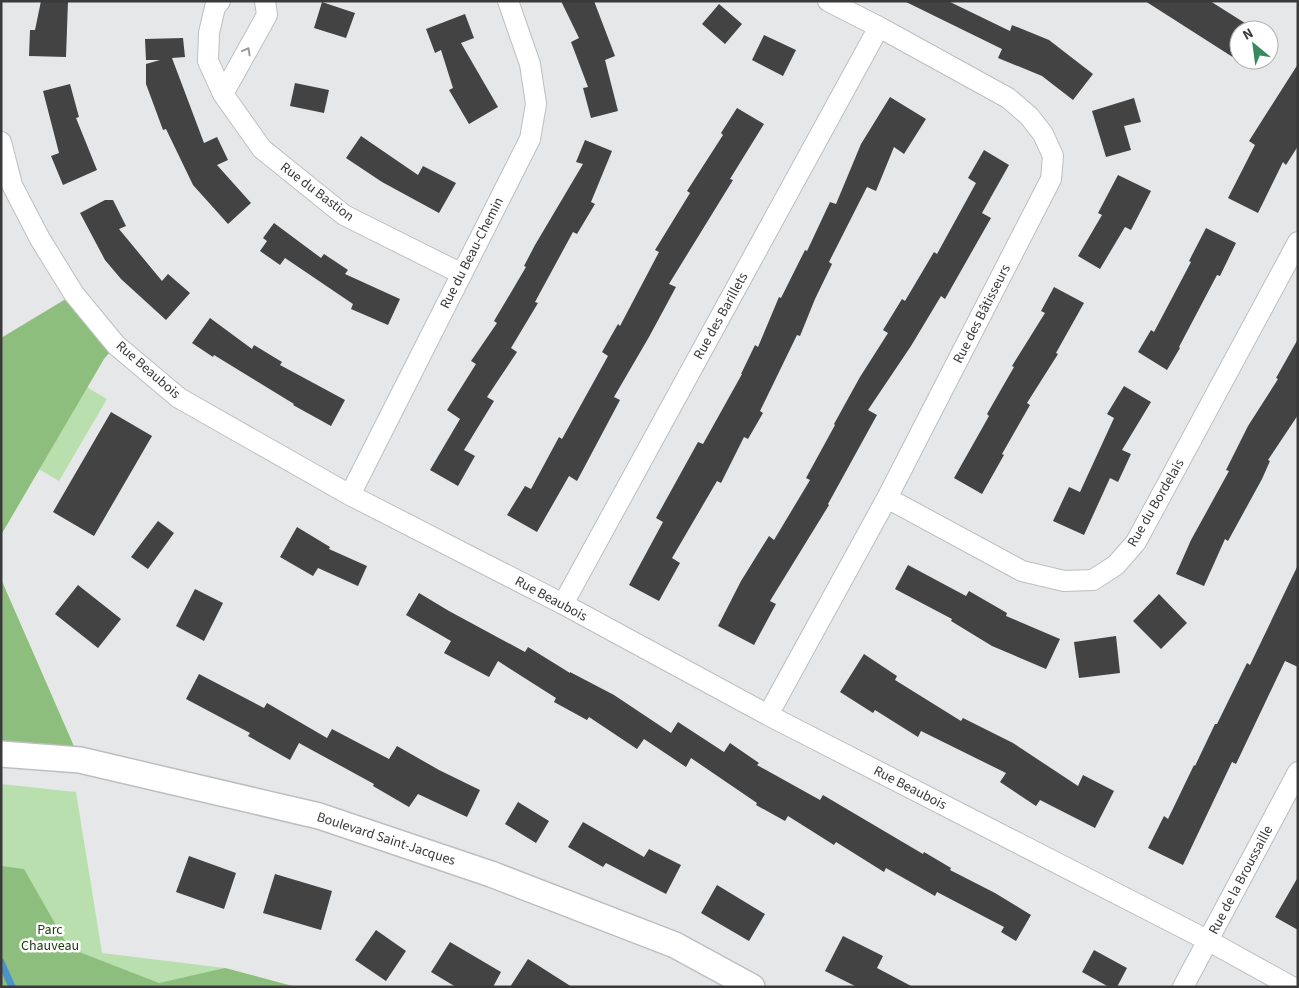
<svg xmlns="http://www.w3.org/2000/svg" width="1299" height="988" font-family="'Source Sans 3',sans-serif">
<rect width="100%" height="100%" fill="#e6e7e9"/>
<!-- green -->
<path fill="#badfae" d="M1 337 107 399 59 481 20 458 1 429Z
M1 784 76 792 102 953 225 968 296 987H1Z"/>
<!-- forest -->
<path fill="#8ebe7e" d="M74 294 116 345 104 359 1 535V338Z
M1 579 80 760 1 754Z
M1 866 24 869 69 948 159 983 225 968 296 987H1Z"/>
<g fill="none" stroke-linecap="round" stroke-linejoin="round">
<!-- stream -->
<path stroke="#4e93c5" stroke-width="7" d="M1 962 12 987"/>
</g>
<!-- building -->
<path fill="#434344" d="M41 1H68L66 57 29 56 30 30H35Z
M561 1H594L615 56 605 60 618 111 591 118 583 88 588 87 571 42 579 38Z
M904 1H948L1010 31 1012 25 1049 40 1093 74 1073 100 1042 76 998 58 1002 49Z
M1145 1H1210L1256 30H1239V60H1244L1242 63Z
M322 2 355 13 346 38 314 28Z
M719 4 742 24 725 44 702 24Z
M465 14 474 38 461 43 498 107 469 124 449 90 453 88 441 50 435 53 426 29Z
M764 35 796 50 783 76 752 60Z
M183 38 185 57 172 58 204 143 217 137 228 160 217 165 251 203 228 224 193 185 166 129 163 130 146 84V64L160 60H146L145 39Z
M1298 64V146L1286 165 1283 162 1258 213 1228 198 1255 145 1249 141Z
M295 83 329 90 324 113 290 106Z
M70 84 79 117 76 118 97 170 63 185 51 156 59 153 43 91Z
M890 97 926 119 904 154 894 147 876 191 867 187 829 262 832 264 815 299 800 336 797 335 760 411 763 413 748 439 744 437 721 483 717 481 672 558 680 563 659 601 629 585 663 522 656 518 698 442 703 444 742 374H741L755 345 758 347 779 297 781 298 805 250 807 251 830 202 836 204 861 144Z
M1134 98 1141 122 1124 126 1131 150 1106 157 1092 111Z
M737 108 764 124 730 179 733 180 669 284 676 287 649 337 614 397 620 400 577 481 569 476 537 532 507 515 525 486 531 489 559 437 562 439 608 356 602 352 618 324 620 326 659 252 655 250 690 193 687 191 723 135 721 133Z
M361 136 418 175 423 166 456 183 439 213 382 182 346 158Z
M585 140 612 151 591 202 595 204 577 234 573 232 535 302 538 303 511 348 517 352 487 397 494 401 464 450 475 456 458 486 430 470 460 419 447 410 476 364 471 361 497 323 494 321 526 267 524 266 535 245 583 164 576 162Z
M984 150 1009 165 982 213 991 218 945 299 941 296 911 346 868 410 877 415 828 504 829 505 770 601 776 604 754 645 718 626 741 581 769 536 774 540 810 480 806 478 835 425 834 424 860 377 888 333 883 330 902 299 905 301 934 252 937 254 976 183 968 178Z
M1118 175 1151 191 1131 230 1125 227 1100 269 1078 256 1102 215 1098 213Z
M105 200H113L126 226 119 229 162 281 168 274 190 293 166 320 121 279 105 260 80 213Z
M274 223 321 258 324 254 348 270 345 274 400 299 388 325 351 309 353 304 285 258 280 265 260 251 267 241 263 238Z
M1206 228 1236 243 1220 276 1217 275 1179 347 1180 348 1167 370 1138 352 1151 330 1154 332 1191 262 1189 261Z
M1054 287 1084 303 1056 353 1058 354 1027 403 1030 405 1002 454 1004 455 982 494 954 478 989 416 987 414 1014 367 1012 366 1045 313 1041 311Z
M210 318 252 349 254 345 282 362 280 365 345 400 331 426 293 405 294 404 214 355 213 357 192 343Z
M1298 339V415L1268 460 1270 461 1262 479 1228 541 1225 539 1204 586 1176 574 1191 540 1229 471 1226 470 1248 426 1278 379 1276 378Z
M1124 386 1151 402 1122 450 1131 454 1118 482 1110 478 1084 535 1053 521 1069 487 1080 492 1114 418 1107 414Z
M111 412 152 436 94 536 53 512Z
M158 521 174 533 148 569 131 557Z
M297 527 330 547 329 549 367 566 358 586 318 568 313 576 280 557Z
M908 565 966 596 969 591 1007 613 1006 616 1060 639 1046 669 992 646 951 621 952 619 895 589Z
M1298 565V667L1285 661 1236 764 1232 762 1183 865 1148 848 1164 816 1168 819 1194 765 1195 766 1215 724H1217L1247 663 1250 665Z
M78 585 121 619 98 648 55 614Z
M195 589 223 603 204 641 176 626Z
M419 593 449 611 525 652 528 647 570 673V672L614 695 671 733 678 722 724 752 730 743 759 763 757 765 820 800 823 795 923 854 924 852 951 868 950 870 995 893 1031 915 1016 941 1001 932 1004 927 937 892 935 896 886 868 884 872 836 842 834 845 788 816 785 821 756 805 757 803 691 758 686 767 644 739 637 749 589 717 587 720 554 702 556 698 498 661 489 677 444 653 451 641 406 615Z
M1159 594 1187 623 1161 649 1133 621Z
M1116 636 1120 673 1079 678 1074 642Z
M864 654 897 676 895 680 961 721 963 718 1013 743 1078 786 1083 775 1114 791 1095 828 1040 800 1036 806 1000 782 1006 773 921 731 918 737 875 710 873 713 840 692Z
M199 674 264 708 267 703 327 738 332 729 389 759 397 746 439 770 480 790 467 817 418 794 409 807 373 786 374 784 299 743 290 760 248 736 250 733 186 699Z
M518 802 549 821 536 843 505 824Z
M583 822 644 857 649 849 681 865 666 894 606 863 603 867 568 847Z
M189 856 236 873 224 909 176 892Z
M275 874 332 891 321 930 263 913Z
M1298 877V930L1275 917Z
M717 885 765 914 749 941 701 913Z
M376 930 406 951 386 981 355 960Z
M843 936 883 956 877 968 913 987H857L825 971Z
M450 942 501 972 493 987H456L431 972Z
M1094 950 1127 968 1117 987H1109L1082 972Z
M528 959 572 987H510Z"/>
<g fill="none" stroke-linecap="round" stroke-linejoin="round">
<!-- minor casing -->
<g stroke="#bdbebf" stroke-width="22">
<path id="minor" d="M220 1 215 7 209 33 208 61 223 94 262 149 344 215 462 274
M223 94 267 15 265 1
M1 142 12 185 40 239 74 294 116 345 179 398 350 495 563 604 768 715 1209 941 1292 987
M350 495 530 139 536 104 530 64 508 1
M887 498 1022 571 1064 581 1093 580 1116 565 1136 542 1298 242
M563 604 879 27
M768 715 887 498 1051 179 1053 156 1043 134 1029 116 1008 98 879 27 828 1
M1183 987 1298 772"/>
</g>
<!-- tertiary casing -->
<g stroke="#bdbebf" stroke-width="28">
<path id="tertiary" d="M1 754 80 760 319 816 491 874 675 945 752 987"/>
</g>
<!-- minor -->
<use href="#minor" stroke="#fff" stroke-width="20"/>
<!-- tertiary -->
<use href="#tertiary" stroke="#fff" stroke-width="25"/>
</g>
<!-- one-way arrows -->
<defs><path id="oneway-chevron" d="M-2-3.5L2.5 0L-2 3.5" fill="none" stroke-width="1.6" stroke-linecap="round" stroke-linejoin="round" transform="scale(1.25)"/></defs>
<use stroke="#9c9c9c" href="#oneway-chevron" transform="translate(247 51) rotate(-61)"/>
<g text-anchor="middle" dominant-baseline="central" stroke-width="5" stroke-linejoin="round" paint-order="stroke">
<!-- street labels -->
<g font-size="14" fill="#3a3a3a" stroke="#fff">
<text transform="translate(317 192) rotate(37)">Rue du Bastion</text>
<text transform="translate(472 253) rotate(-63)">Rue du Beau-Chemin</text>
<text transform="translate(982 314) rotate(-63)">Rue des Bâtisseurs</text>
<text transform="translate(721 316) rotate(-61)">Rue des Barillets</text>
<text transform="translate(148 370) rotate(41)">Rue Beaubois</text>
<text transform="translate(1156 503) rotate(-60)">Rue du Bordelais</text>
<text transform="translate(551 599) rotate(28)">Rue Beaubois</text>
<text transform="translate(910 788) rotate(27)">Rue Beaubois</text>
<text transform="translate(386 839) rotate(18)">Boulevard Saint-Jacques</text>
<text transform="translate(1241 880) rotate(-62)">Rue de la Broussaille</text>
</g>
<!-- park labels -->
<g font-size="14" fill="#1b3b0f" stroke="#fff">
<text x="50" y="930">Parc<tspan x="50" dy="16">Chauveau</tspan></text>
</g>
</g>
<!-- border -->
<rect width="1299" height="988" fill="none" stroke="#3a3a3a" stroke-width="5"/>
<!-- north arrow -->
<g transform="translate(1254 45) rotate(331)"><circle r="24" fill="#ffffff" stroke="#b0b0b0"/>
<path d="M0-4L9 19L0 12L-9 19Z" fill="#378a5d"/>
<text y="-8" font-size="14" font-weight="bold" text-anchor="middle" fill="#3a3a3a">N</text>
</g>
</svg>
